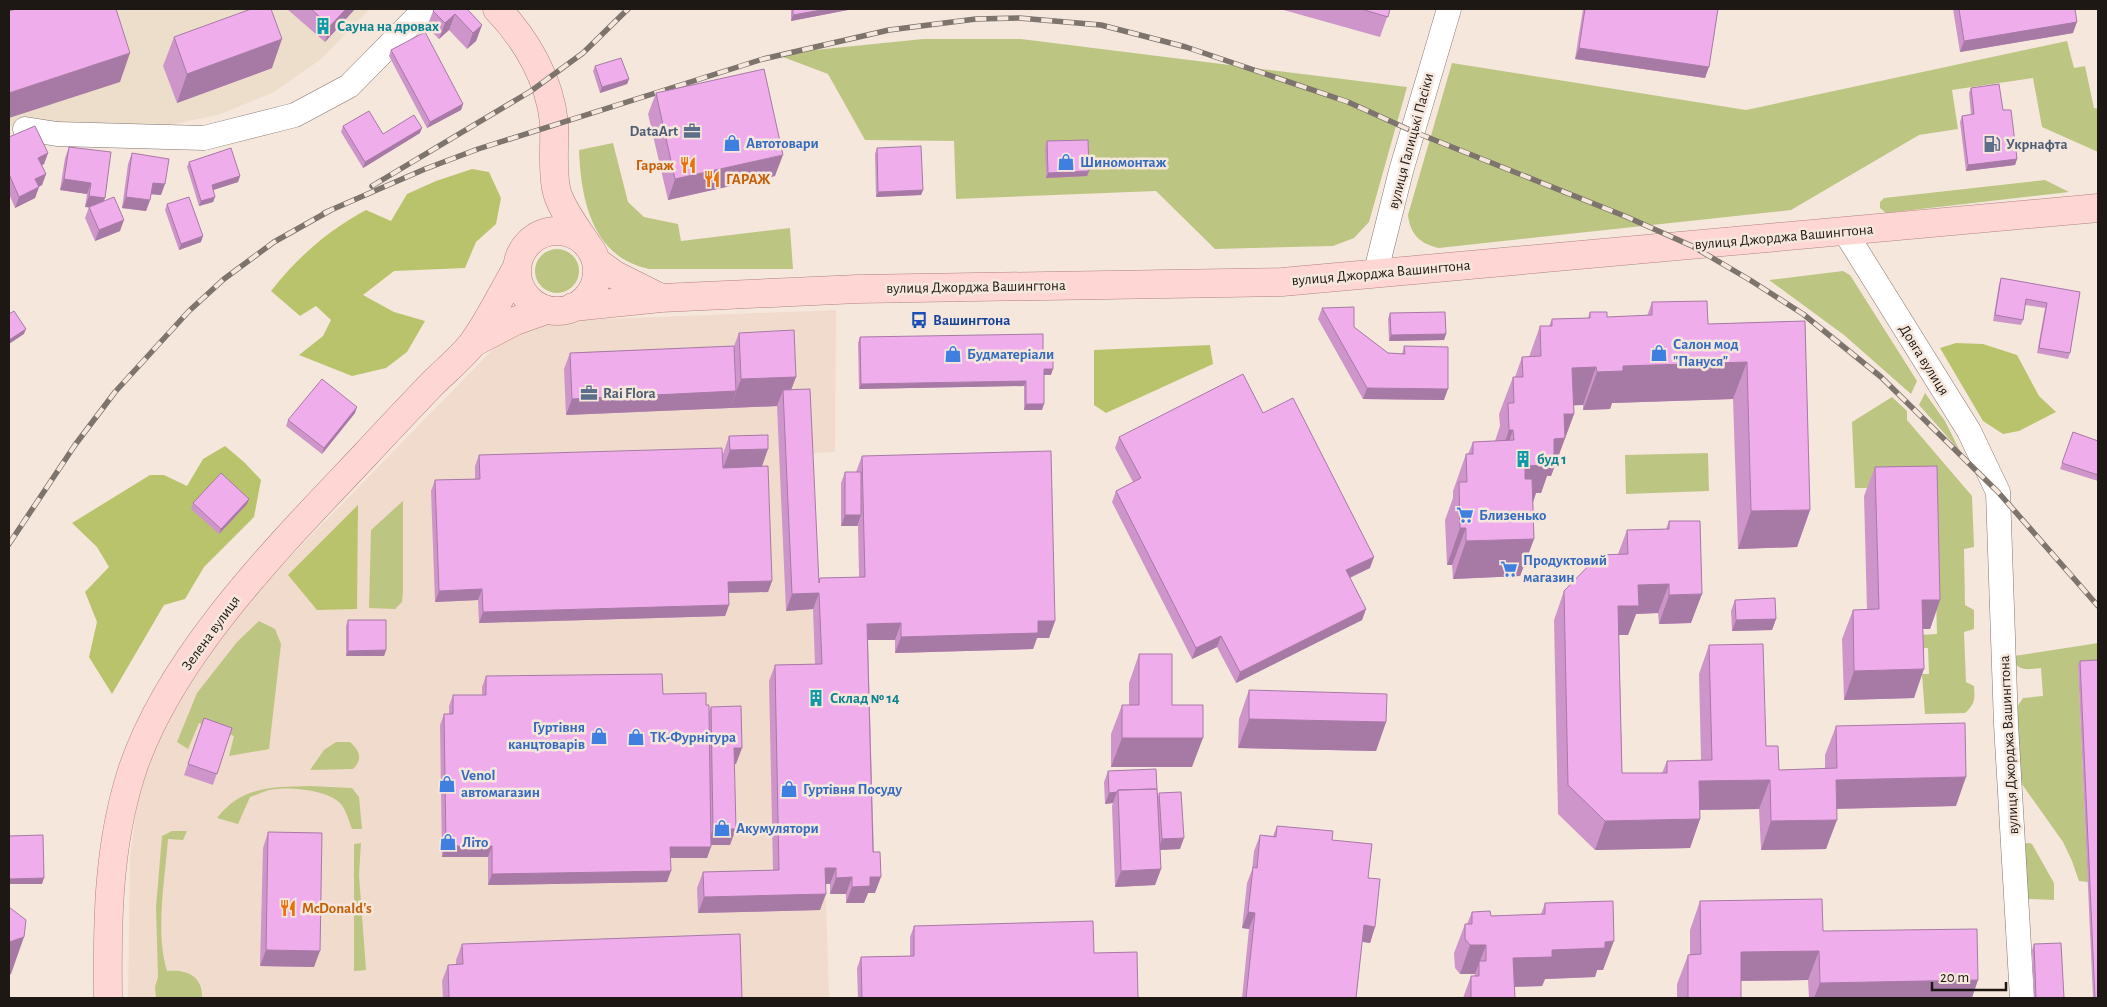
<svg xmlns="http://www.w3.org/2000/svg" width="2107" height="1007" font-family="'Alegreya Sans',sans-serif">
<rect width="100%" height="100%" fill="#f6e7dd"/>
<!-- built -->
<path fill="#f0dbcc" d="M836 310 835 452 812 453 829 998H128L130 857 142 769 176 701 222 634 265 583 501 341 526 329 558 321Z"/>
<!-- industrial -->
<path fill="#eddecb" d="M9 9H370L320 60 274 92 218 115 140 131 57 134 9 126Z"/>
<!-- green -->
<path fill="#bdc583" d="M923 39H1021L1407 87 1369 222 1354 238 1333 246 1215 249 1156 191 956 199 954 141 865 140 828 74 775 54Z
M2067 41 2074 68 2085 66 2094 108 2098 109V152L2042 127 2033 78 1952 90 1958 129 1919 135 1791 210 1439 248C1420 244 1410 234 1408 215L1452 63 1746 110Z
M613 143 628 202 644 217 678 224 681 241 790 228 793 269H649C592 257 581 200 579 150Z
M2045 180 2069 192 1886 213 1880 208V202L1884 198Z
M535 271a22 22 0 1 1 44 0a22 22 0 1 1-44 0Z
M1843 271 1850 275 1917 381 1911 394 1844 335 1769 280Z
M1925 393 1945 421 1960 451 1919 405Z
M1892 397 1907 411V420L1972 496 1974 547 1964 549 1965 605 1974 610V629L1964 632 1966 682 1974 686C1975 699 1975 704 1965 713L1925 714 1922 674H1929L1928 648H1921L1920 635 1937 634 1933 488H1855L1852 422Z
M1708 453 1709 491 1626 494 1625 455Z
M403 501V591L402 602 395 609 369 608 371 530Z
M259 621 275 629 281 644 269 749 229 756 234 736 199 723 188 749 177 742 197 693 237 642Z
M2098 643V665L2078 666 2088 882 2079 881 2072 861 2063 842 2019 780 2017 707 2023 698 2043 696 2041 668C2029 669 2015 673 2014 656Z
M336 742H350C360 751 363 759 353 769L310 770 324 750Z
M309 786 352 788 359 797 362 829H352C349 821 346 810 341 804 328 789 286 786 269 790 262 792 256 795 250 797L238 824 217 818C242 786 272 787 309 786Z
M172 831H187L183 840 168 839C165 880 155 932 167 971 187 969 203 976 202 998H156L155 987 158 977 156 907 162 836Z
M361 843 359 875 366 970 354 971V844Z
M2029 843 2032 844 2054 883V900L2029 899V915L2020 903 2023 844Z"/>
<!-- forest -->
<path fill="#b9c36c" d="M472 169 489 172 501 198 496 224 476 242 465 268 394 271 363 295 394 312 425 321 407 352 386 368 352 376 299 355 323 336 331 320 316 306 300 316 271 291C298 257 327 231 366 210L391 221 407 194 436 181Z
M1956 343 1983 344 2017 355 2039 396 2056 412 2019 431 2003 434 1983 421 1940 348Z
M1210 345 1213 364 1106 413 1094 405V350Z
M225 446 244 462 261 480 254 517 204 567 185 599 164 605 112 694 89 657 97 622 85 592 109 567 97 547 72 523 150 475H164L187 486 203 459Z
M358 505 357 609 317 610 288 575Z"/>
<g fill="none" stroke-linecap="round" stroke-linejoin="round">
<!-- minor casing -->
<g stroke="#82756c" stroke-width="25">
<path id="minor" d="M25 129 57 134 204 138 295 115 349 86 425 9
M1845 232 1969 431 1998 492 2006 724 2022 998
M1375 275 1401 171 1449 9"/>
</g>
<!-- major casing -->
<g stroke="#af827e" stroke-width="29">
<path id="major" d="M497 9C526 39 550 80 554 123 555 144 552 167 556 188 559 206 577 229 587 244
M517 271a40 40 0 1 1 80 0a40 40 0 1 1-80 0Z
M597 262 615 275 659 297
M573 307 661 298 858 289 1282 282 2098 208
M473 343 515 321 546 310
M108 998C107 922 108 847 131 774 169 655 282 543 366 454 388 430 410 407 432 384 445 371 461 358 472 344 489 321 502 293 516 269"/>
</g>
<!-- minor -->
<use href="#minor" stroke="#fff" stroke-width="24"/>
<!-- major -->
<use href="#major" stroke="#fed6d4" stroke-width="28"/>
<!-- rail casing -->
<g stroke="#7d746d" stroke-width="5.5">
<path id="rail" d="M372 186 531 91 583 53 628 9
M324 213 425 169 478 149 763 59 889 30 976 19 1019 18 1101 25 1186 47 1348 102 1412 131 1627 217 1692 246 1750 280 1803 314 1881 377 1998 492 2098 606
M9 544 75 445 115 392 189 311 224 279 274 242 331 210"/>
</g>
<!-- rail -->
<use href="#rail" stroke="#f6e7dd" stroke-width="4" stroke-dasharray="11" stroke-linecap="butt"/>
</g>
<!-- wall -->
<path fill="#ce95cb" d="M287 9H355L325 42Z
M467 9 482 25 476 41 467 49 449 30 439 39 427 27 433 11Z
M791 9H853L791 21Z
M1280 9H1390L1380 37Z
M1583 9H1718L1705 78 1575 59Z
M1953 9H2075L2073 33 1960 52Z
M174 37 272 68 177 103 163 66Z
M391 50 463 104 461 110 427 128 389 56Z
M595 66 629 79 627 84 600 93 593 71Z
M1971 88 2003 110 2017 159 2015 165 1966 171 1960 122 1962 116 1971 115 1969 93Z
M656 93 775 176 668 200 648 114Z
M343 126 383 134 420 133 363 168 341 132Z
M9 137 48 153 44 164 42 165 46 174 42 185 39 187 35 198 15 208 9 194Z
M1047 141 1089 171 1087 176 1046 178 1045 147Z
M69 147 105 198 103 201 120 231 95 241 85 218 89 207H85L87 194 60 190 65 158Z
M877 148 923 190 921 195 876 197 875 154Z
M132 153 161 195 151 194 150 200 146 211 122 208 128 164Z
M189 162 240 176 238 182 213 190 215 197 213 202 199 206 187 167Z
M167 204 201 242 179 250 165 210Z
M2001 278 2080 292 2070 353 2068 359 2037 353 2045 308 2025 305 2023 320 2021 325 1993 321 1999 284Z
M1652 302 1708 324 1805 321 1810 510 1797 547 1738 549 1733 399 1612 403 1610 409 1583 410V405H1573L1574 414 1551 476H1547L1541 493H1536L1533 502 1534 539 1520 576 1453 579 1452 565H1447L1445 520 1453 498V491L1466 454H1468L1473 442 1495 441 1500 426 1499 414 1513 377H1515L1522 357H1529L1540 326H1549L1552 319 1588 318 1590 312 1607 317 1647 316Z
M1322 308 1354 327 1388 353 1402 354 1404 346 1444 400 1363 399 1318 319Z
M1390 313 1446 334 1444 340 1389 341 1388 319Z
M739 333 796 377 791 389 819 581 859 577 858 526H841V483L845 472H856L862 456 1055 621 1049 638H1037L1033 649 895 653V640H868L875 893H868L864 903H846V894H830V884H826L820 910 698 913 697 888 703 872 773 870 769 681 775 665 815 664 813 609 786 611 777 406 566 415 564 369 570 353 734 346Z
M860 337 1043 354 1051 375H1044L1042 410H1024V386L859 389 858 343Z
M355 413 322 454 286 426 288 420Z
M1263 413 1370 568 1350 578 1366 609 1362 620 1236 683 1217 647 1192 659 1112 502 1116 491 1133 482 1115 448 1119 437Z
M2073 432 2098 441V481L2060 469Z
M729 436 762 466 772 581 768 592 729 593V605L725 616 479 623 478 600 435 602 431 491 435 480 475 479V466L479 455 723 454Z
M1875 467 1940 600 1930 629H1923L1914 698 1844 700 1842 639 1853 610H1867L1864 496Z
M193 503 247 504 219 534 191 509Z
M1669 521 1691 623 1659 624 1658 613 1636 614 1628 635H1619L1622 773H1662L1667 761 1701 760 1699 674 1709 645 1779 770 1825 769V755L1836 726 1956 806 1836 809 1826 849 1761 850 1759 809 1700 810V819L1690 848 1595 850 1558 814 1554 620 1564 591 1618 554 1627 530 1666 529Z
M1735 600 1776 619 1772 630 1732 631 1731 611Z
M348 620 386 650 384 656H346V626Z
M1139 654 1172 705 1192 767H1111V734L1122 705H1129V683Z
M2080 661 2098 998H2093L2078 666Z
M486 676 663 694 706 705 709 712 711 707 736 764H734L730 845H711L707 858H670L667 882 488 885V857H442L440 725 444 714H449V706L453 695H482V687Z
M1249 690 1386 722 1376 751 1238 748 1239 719Z
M204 718 232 728 213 785 184 775Z
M1108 771 1157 789 1158 797 1159 793 1180 849 1160 850 1161 869 1155 885 1115 887 1112 806 1113 803 1105 804 1104 782Z
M1277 826 1332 840 1368 878 1375 927 1370 943 1362 942 1356 998H1242L1249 929 1242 928 1247 883 1252 870 1254 851 1260 835 1273 836Z
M268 832 314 967 260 966 263 848Z
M1700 901 1823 931 1972 998H1809L1808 980 1741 981V998H1677V984L1688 955H1690V930Z
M1545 903 1603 970H1597L1595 977 1545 979 1542 986 1514 987 1515 998H1463L1471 976H1474L1475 974H1460L1455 968 1454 953 1465 924H1467L1472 912 1491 916 1541 914Z
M914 926 1094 953 1138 998H858L857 968 861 957 910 956V937Z
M462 944 742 998H443L442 981 448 965H456V960Z
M2034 944 2064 998H2034L2032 950Z"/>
<!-- shaded-wall -->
<path fill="#a779a5" d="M346 9H355L325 42 330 26Z
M827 9H853L791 21 793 15Z
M455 14 449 30 439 39 445 23Z
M2077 22 2073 33 1960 52 1964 41Z
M482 25 476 41 467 49 473 33Z
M282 39 272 68 177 103 187 74Z
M1579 48 1709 67 1705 78 1575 59Z
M130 53 120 82 9 118V93Z
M629 79 627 84 600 93 602 87Z
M463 104 461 110 427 128 430 122Z
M422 128 420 133 363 168 365 162Z
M48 153 44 164 34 169 38 158Z
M783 155 775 176 668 200 675 179Z
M2017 159 2015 165 1966 171 1968 165Z
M1089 171 1087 176 1046 178 1048 173Z
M46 174 42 185 31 190 35 179Z
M240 176 238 182 210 191 212 185Z
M64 179 91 183 87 194 60 190Z
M153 183 165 184 161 195 149 194Z
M39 187 35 198 15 208 19 197Z
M923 190 921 195 876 197 878 192Z
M89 196 105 198 101 209 85 207Z
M126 197 150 200 146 211 122 208Z
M215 197 213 202 199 206 201 201Z
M124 220 120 231 95 241 99 230Z
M203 236 201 242 179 250 181 244Z
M26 329 24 334 9 344V340Z
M1446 334 1444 340 1389 341 1391 335Z
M1747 362 1733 399 1612 403 1610 409 1583 410 1597 372 1623 366Z
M1596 367 1583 405 1558 406 1572 368Z
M1044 369H1053L1051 375H1042Z
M796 377 785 406 783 390 777 406 730 408 741 379Z
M1026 381 1024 386 859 389 861 384Z
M1367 388 1448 389 1444 400 1363 399Z
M736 391 730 408 566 415 572 399Z
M1026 404H1044L1042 410H1024Z
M357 407 355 413 322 454 324 448Z
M1564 414H1574L1551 476H1547L1541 493H1536L1533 502 1511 503 1525 466 1546 456Z
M1509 430H1513L1500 467 1496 468Z
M768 449 758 478 719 479 730 450Z
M249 499 247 504 219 534 221 529Z
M1810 510 1797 547 1738 549 1751 511Z
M845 515H861L857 526H841Z
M1460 528H1466L1452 565H1447Z
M1534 539 1520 576 1453 579 1466 541Z
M1374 557 1370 568 1342 581 1346 570Z
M772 581 768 592 724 593 728 582Z
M1669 584 1658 613 1636 614 1628 635H1608L1618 606 1638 585Z
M482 589 478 600 435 602 439 591Z
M819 593 813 609 786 611 792 594Z
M1702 594 1691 623 1659 624 1669 595Z
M1922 600H1940L1930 629H1912Z
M729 605 725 616 479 623 483 612Z
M1366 609 1362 620 1236 683 1240 672Z
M1776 619 1772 630 1732 631 1736 620Z
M1038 621H1055L1049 638H1037L1033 649 895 653 901 637Z
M901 623 895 640H862L867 624Z
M1221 636 1217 647 1192 659 1196 648Z
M386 650 384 656H346L348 651Z
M1924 669 1914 698 1844 700 1854 671Z
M1249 719 1386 722 1376 751 1238 748Z
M1122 738H1203L1192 767H1111Z
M734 748H742L736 764H728Z
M1966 777 1956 806 1825 809 1836 780Z
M1770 780 1759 809 1689 810 1699 781Z
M1117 792 1113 803 1105 804 1109 793Z
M1700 819 1690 848 1595 850 1605 821Z
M1837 820 1826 849 1761 850 1771 821Z
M713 829H736L730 845H707Z
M1184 838 1180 849 1158 850 1162 839Z
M446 846H492L488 857H442Z
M670 847H711L707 858H666Z
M825 868H836L830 884H820Z
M1161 869 1155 885 1115 887 1121 871Z
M671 871 667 882 488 885 492 874Z
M852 877 846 894H830L836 878Z
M870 877H881L875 893H868L864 903H846L852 887Z
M44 878 42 884H9V879Z
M826 894 820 910 698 913 704 897Z
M1248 912 1255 913 1249 929 1242 928Z
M1364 925 1375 927 1370 943 1358 941Z
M24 937 11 974 9 975V942Z
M1614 941 1603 970H1597L1595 977 1545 979 1542 986 1503 987 1513 958 1552 950 1605 942Z
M1470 945H1486L1475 974H1460Z
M266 950 320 951 314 967 260 966Z
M1819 951 1808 980 1730 981 1741 952Z
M1978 980 1972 998H1814L1820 983Z"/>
<!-- building -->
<path fill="#efadec" stroke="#a779a5" d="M16 9H116L130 53 9 93V11Z
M251 9H271L282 39 187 74 174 37Z
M311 9H346L330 26Z
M435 9H467L482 25 473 33 455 14 445 23 433 11Z
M793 9H827L793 15Z
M1361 9H1390L1388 17Z
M1585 9H1718L1709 67 1579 48Z
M1959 9H2075L2077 22 1964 41Z
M425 32 463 104 430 122 391 50Z
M621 58 629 79 602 87 595 66Z
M764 69 783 155 675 179 656 93Z
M1999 84 2003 110H2011L2017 159 1968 165 1962 116 1974 114 1971 88Z
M369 111 383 134 414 115 422 128 365 162 343 126Z
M35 126 48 153 38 158 46 174 35 179 39 187 19 197 9 174V137Z
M1088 140 1089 171 1048 173 1047 141Z
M921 146 923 190 878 192 877 148Z
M69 147 111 152 105 198 89 196 91 183 64 179Z
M231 148 240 176 212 185 215 197 201 201 189 162Z
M132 153 169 159 165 184 153 183 150 200 126 197Z
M114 197 124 220 99 230 89 207Z
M189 197 203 236 181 244 167 204Z
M2001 278 2080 292 2070 353 2039 348 2047 303 2026 299 2023 320 1995 315Z
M1707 301 1708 324 1805 321 1810 510 1751 511 1747 362 1623 366V371L1597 372 1596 367 1572 368 1574 414H1564L1565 438 1554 439V455L1546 456V465L1525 466V479H1532L1534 539 1466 541V528H1460L1459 482H1467L1466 454H1473V442L1514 440 1513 430H1509L1508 403H1514L1513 377H1523L1522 357 1541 356 1540 326H1552V319L1590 318V312H1607V317L1652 315V302Z
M1354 307V327L1388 353 1405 354 1404 346 1448 347V389L1367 388 1322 308Z
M14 311 26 329 9 340V314Z
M1445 312 1446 334 1391 335 1390 313Z
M794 330 796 377 741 379 739 333Z
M1043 334V354L1053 353V369H1044V404H1026V381L861 384 860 337Z
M734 346 736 391 572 399 570 353Z
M1243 374 1263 413 1293 398 1374 557 1346 570 1366 609 1240 672 1221 636 1196 648 1116 491 1141 478 1119 437Z
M322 379 357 407 324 448 288 420Z
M810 389 819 583 820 578 865 577 862 456 1051 451 1055 621H1038V633L901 637V623L867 624 873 852H880L881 877H870V886L852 887V877L836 878V868H825L826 894 704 897 703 872 779 870 775 665 822 664 819 593 792 594 783 390Z
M2073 432 2098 441V475L2062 463Z
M768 435V449L730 450 729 436Z
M722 448 723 468 768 466 772 581 728 582 729 605 483 612 482 589 439 591 435 480 480 479 479 455Z
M1937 466 1940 600H1922L1924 669 1854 671 1853 610 1879 609 1875 467Z
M845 472H861V515H845Z
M221 473 249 499 221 529 193 503Z
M1669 521H1700L1702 594 1669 595V584L1638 585 1639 606H1618L1622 773H1667V761L1712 760 1709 645 1763 644 1766 746H1778L1779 770 1837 768 1836 726 1965 723 1966 777 1836 780 1837 820 1771 821 1770 780 1699 781 1700 819 1605 821 1568 785 1564 591 1599 555 1628 554 1627 530 1669 529Z
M1775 598 1776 619 1736 620 1735 600Z
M348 620H386V650L348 651Z
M1139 654H1172V705H1203V738H1122V705H1139Z
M2098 660V998H2095L2080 661Z
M662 674 663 694 706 693V705H709V712L711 847H670L671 871 492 874V846H446L444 714H453V695H486V676Z
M1249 690 1387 694 1386 722 1249 719Z
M741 706 742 748H734L736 829H713L711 707Z
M204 718 232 728 217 774 188 764Z
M1156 769 1157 789 1118 790 1117 792 1109 793 1108 771Z
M1157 789 1161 869 1121 871 1118 790Z
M1181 792 1184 838 1162 839 1159 793Z
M1277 826 1333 831 1332 840 1372 844 1368 878 1380 879 1375 927 1364 925 1356 998H1246L1255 913 1248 912 1253 867 1257 868 1260 835 1276 837Z
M268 832 322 833 320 951 266 950Z
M43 835 44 878 9 879V836Z
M9 882V907L26 920 24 937 9 942Z
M1822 899 1823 931 1977 929 1978 980 1820 983 1819 951 1741 952V998H1688V955L1701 954 1700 901Z
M1613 901 1614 941 1605 942V948L1552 950V957L1513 958 1515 998H1471V976H1479V961H1486V945H1470L1465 939V924H1472V912L1490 911 1491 916 1545 914V903Z
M1093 921 1094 953 1137 952 1138 998H862L861 957 914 956V926Z
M740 934 742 998H449L448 965 463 964 462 944Z
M2061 943 2064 998H2036L2034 944Z"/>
<!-- icons -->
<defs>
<g id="building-bare" transform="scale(1.35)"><path d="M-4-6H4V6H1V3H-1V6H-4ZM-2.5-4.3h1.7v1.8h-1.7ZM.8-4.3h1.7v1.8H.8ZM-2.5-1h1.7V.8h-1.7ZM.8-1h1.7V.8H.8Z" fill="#0f9aa8" stroke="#f6e7dd" stroke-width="2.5" paint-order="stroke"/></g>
<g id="office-bare" transform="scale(1.35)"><path d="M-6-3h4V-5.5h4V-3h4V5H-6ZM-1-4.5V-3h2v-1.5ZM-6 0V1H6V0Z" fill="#5c6f8a" stroke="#f6e7dd" stroke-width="2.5" paint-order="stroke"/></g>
<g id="shop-bare" transform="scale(1.35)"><path d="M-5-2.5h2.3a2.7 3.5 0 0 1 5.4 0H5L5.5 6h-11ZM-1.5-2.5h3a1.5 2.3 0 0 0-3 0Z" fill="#3f7fe0" stroke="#f6e7dd" stroke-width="2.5" paint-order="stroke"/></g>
<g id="fuel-bare" transform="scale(1.35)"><path d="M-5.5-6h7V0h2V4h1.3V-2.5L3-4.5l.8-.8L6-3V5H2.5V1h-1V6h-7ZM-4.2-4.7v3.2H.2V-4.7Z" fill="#5c6f8a" stroke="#f6e7dd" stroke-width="2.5" paint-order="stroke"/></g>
<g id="restaurant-bare" transform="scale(1.35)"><path d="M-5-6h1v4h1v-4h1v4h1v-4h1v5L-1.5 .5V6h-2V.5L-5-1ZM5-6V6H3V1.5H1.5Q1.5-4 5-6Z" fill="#e8710a" stroke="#f6e7dd" stroke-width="2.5" paint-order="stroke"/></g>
<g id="bus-bare" transform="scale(1.35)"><path d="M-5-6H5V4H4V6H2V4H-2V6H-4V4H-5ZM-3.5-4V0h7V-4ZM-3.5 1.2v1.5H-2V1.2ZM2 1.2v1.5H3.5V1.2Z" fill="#1a4fb4" stroke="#f6e7dd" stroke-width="2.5" paint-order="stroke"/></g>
<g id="supermarket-bare" transform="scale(1.35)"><path d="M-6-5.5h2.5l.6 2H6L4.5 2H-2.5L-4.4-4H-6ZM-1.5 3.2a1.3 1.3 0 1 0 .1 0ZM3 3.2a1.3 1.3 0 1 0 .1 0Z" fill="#3f7fe0" stroke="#f6e7dd" stroke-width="2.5" paint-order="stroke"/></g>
</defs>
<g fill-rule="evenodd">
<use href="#building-bare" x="323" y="26"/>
<use href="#office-bare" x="692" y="131"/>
<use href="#shop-bare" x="732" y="143"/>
<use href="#fuel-bare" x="1992" y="144"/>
<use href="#shop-bare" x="1066" y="162"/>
<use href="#restaurant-bare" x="688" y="165"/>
<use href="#restaurant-bare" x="712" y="179"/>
<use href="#bus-bare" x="919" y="320"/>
<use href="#shop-bare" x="1659" y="353"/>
<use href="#shop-bare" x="953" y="354"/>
<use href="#office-bare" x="589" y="393"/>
<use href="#building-bare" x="1523" y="459"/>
<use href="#supermarket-bare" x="1465" y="515"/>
<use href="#supermarket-bare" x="1509" y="569"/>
<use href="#building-bare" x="816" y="698"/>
<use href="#shop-bare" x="599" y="736"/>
<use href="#shop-bare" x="636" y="737"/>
<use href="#shop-bare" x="447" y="784"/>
<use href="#shop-bare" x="789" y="789"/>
<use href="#shop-bare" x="722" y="828"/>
<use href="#shop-bare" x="448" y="842"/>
<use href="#restaurant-bare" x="288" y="908"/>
</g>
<g text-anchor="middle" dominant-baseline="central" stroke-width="5" stroke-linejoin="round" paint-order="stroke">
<!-- culture labels -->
<g font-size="15" font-weight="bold" fill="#0d838f" stroke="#f6e7dd" text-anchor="start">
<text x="337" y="26">Сауна на дровах</text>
<text x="1537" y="459">буд 1</text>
<text x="830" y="698">Склад № 14</text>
</g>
<!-- service labels -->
<g font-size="15" font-weight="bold" fill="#4e5e75" stroke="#f6e7dd" text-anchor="start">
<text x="678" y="131" text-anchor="end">DataArt</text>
<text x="2006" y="144">Укрнафта</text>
<text x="603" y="393">Rai Flora</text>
</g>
<!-- street labels -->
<g font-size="15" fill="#1d1814" stroke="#f6e7dd">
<text transform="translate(1411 141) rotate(-75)">вулиця Галицькі Пасіки</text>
<text transform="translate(1784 237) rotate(-5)">вулиця Джорджа Вашингтона</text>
<text transform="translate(1381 273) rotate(-5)">вулиця Джорджа Вашингтона</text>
<text transform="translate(976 287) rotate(-1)">вулиця Джорджа Вашингтона</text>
<text transform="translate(1924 360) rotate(58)">Довга вулиця</text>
<text transform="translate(211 633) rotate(-54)">Зелена вулиця</text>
<text transform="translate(2009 745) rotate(-93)">вулиця Джорджа Вашингтона</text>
</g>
<!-- shop labels -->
<g font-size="15" font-weight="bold" fill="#366cbe" stroke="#f6e7dd" text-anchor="start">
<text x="746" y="143">Автотовари</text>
<text x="1080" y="162">Шиномонтаж</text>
<text x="1673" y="344">Салон мод<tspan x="1673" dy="17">"Пануся"</tspan></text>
<text x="967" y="354">Будматеріали</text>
<text x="1479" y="515">Близенько</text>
<text x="1523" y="560">Продуктовий<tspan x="1523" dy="17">магазин</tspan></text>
<text x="585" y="727" text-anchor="end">Гуртівня<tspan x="585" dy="17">канцтоварів</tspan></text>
<text x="650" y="737">ТК-Фурнітура</text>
<text x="461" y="775">Venol<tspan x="461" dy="17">автомагазин</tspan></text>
<text x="803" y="789">Гуртівня Посуду</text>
<text x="736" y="828">Акумулятори</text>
<text x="462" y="842">Літо</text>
</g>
<!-- food labels -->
<g font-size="15" font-weight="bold" fill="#c56008" stroke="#f6e7dd" text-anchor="start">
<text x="674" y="165" text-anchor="end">Гараж</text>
<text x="726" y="179">ГАРАЖ</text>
<text x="302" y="908">McDonald's</text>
</g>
<!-- transit labels -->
<g font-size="15" font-weight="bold" fill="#164399" stroke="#f6e7dd" text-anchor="start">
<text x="933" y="320">Вашингтона</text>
</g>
</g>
<!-- border -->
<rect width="2107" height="1007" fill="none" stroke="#1d1814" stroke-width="20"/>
<!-- scale -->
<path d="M1932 982v8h74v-8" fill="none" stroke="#1d1814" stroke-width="2.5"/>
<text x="1940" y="982" font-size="15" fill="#1d1814" stroke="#f6e7dd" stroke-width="4" paint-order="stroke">20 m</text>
</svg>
